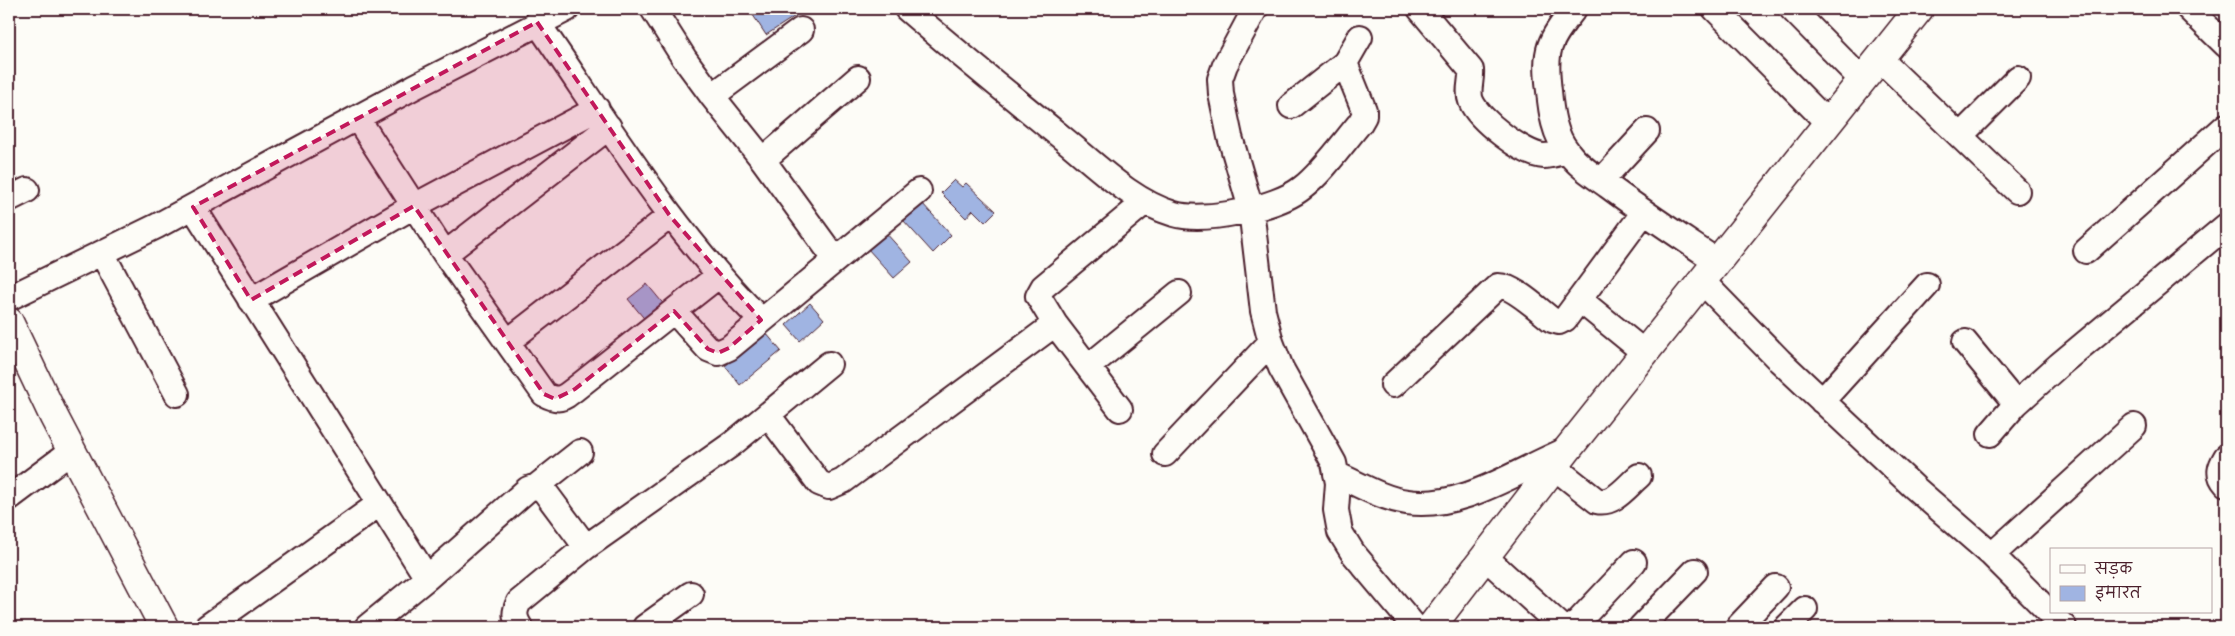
<svg xmlns="http://www.w3.org/2000/svg" width="2235" height="636" font-family="Pangolin,'Playpen Sans Deva',sans-serif">
<rect width="100%" height="100%" fill="#fdfcf7"/>
<filter id="ink" filterUnits="userSpaceOnUse"><feTurbulence type="fractalNoise" baseFrequency=".02" numOctaves="2"/><feDisplacementMap in="SourceGraphic" scale="10" xChannelSelector="R" yChannelSelector="G"/><feConvolveMatrix kernelMatrix="1 2 1 2 8 2 1 2 1" color-interpolation-filters="sRGB"/></filter>
<g filter="url(#ink)">
<!-- building -->
<path fill="#a0b4e2" stroke="#4a1f2b" d="M749 9H806L766 35Z
M954 180 962 187 966 183 996 211 985 222 973 210 966 218 941 193Z
M922 203 951 235 933 253 903 220Z
M885 232 912 262 894 278 867 248Z
M647 284 666 307 647 322 628 299Z
M810 303 824 319 800 341 786 325Z
M766 333 781 351 740 385 725 366Z"/>
<g fill="none" stroke-linecap="round" stroke-linejoin="round">
<!-- minor casing -->
<g stroke="#4a1f2b" stroke-width="28">
<path id="minor" d="M653 9 684 58 712 96 763 160 835 259
M907 9C959 54 1012 97 1065 140 1098 167 1133 202 1174 214 1204 223 1277 208 1302 188 1322 173 1343 143 1360 123L1364 116V110L1345 63 1360 37
M1255 9 1225 65 1220 79 1221 94 1230 137 1251 209 1263 311 1271 342 1281 368 1334 463 1338 483 1336 510 1340 532 1353 553 1415 627
M1420 9 1471 70C1472 81 1467 91 1471 101 1478 119 1524 155 1544 156 1551 156 1559 153 1567 151
M1574 9C1548 42 1544 49 1549 91 1551 112 1554 135 1568 152 1578 166 1594 176 1608 186 1644 213 1681 237 1718 262
M1715 9 1828 123
M1792 9 1862 80
M2189 9 2226 45
M537 22C609 126 672 231 761 320
M1879 58 2017 191
M712 96 801 30
M1291 106 1345 63
M358 119 445 254 544 394C559 402 562 399 575 389L718 276
M1960 136 2018 78
M763 160 858 78
M1601 181 1647 131
M9 199 27 190
M193 207 427 578 528 489 537 486 545 492 586 547
M2086 251 2226 126
M102 253 177 394
M445 254 609 127
M1702 281 1780 361 1915 488 1992 555 2064 627
M9 298 157 226 414 87 567 9
M251 300 414 206 597 109
M1580 300 1645 353
M674 311 708 349 718 353 729 348 919 191
M507 342 670 216
M1965 342 2016 404
M1088 367 1179 293
M1393 385 1498 286C1513 285 1540 311 1552 320L1559 322 1565 319 1644 212
M1822 401 1927 285
M1120 409 1055 324 1038 296 1043 287 1145 202
M768 415 819 483 829 487 843 481 1055 324
M1990 434 2016 404 2059 365 2226 226
M1165 454 1271 342
M2226 457C2220 467 2217 474 2226 484
M1554 467 1597 501C1614 505 1627 486 1639 476
M1336 474C1358 484 1383 499 1407 502 1463 510 1517 470 1567 450
M537 486 580 452
M9 498 72 451
M1992 555 2134 426
M1485 557 1562 627
M207 627 379 504
M367 627 427 578
M520 627C514 617 514 612 519 602L586 547 732 444 829 364
M645 627 691 594
M1573 627 1634 562
M1641 627 1695 571
M1738 627 1776 587
M1787 627 1805 609"/>
</g>
<!-- major casing -->
<g stroke="#4a1f2b" stroke-width="31">
<path id="major" d="M9 322 54 417 164 627
M1431 627 1567 450 1919 9"/>
</g>
<!-- minor -->
<use href="#minor" stroke="#fdfcf7" stroke-width="24"/>
<!-- major -->
<use href="#major" stroke="#fdfcf7" stroke-width="28"/>
</g>
</g>
<!-- marked area -->
<path fill="#c2185b" fill-opacity="0.2" stroke="#c2185b" stroke-width="4" stroke-dasharray="10 6" stroke-linejoin="round" d="M537 22 670 216 761 320 729 348 718 353 708 349 674 311 575 389 555 399 544 394 414 206 251 300 193 207Z"/>
<!-- margin -->
<rect width="2235" height="636" fill="none" stroke="#fdfcf7" stroke-width="30"/>
<rect x="15" y="15" width="2205" height="606" fill="none" stroke="#4a1f2b" stroke-width="2" filter="url(#ink)"/>
<!-- legend -->
<rect x="2050" y="548" width="162" height="65" fill="#fdfcf7" stroke="#b5a4a5"/>
<rect x="2060" y="565" width="25" height="8" fill="#fdfcf7" stroke="#b5a4a5"/>
<text x="2095" y="574" font-size="15" fill="#4a1f2b">सड़क</text>
<rect x="2060" y="586" width="25" height="15" fill="#a0b4e2" stroke="#b5a4a5"/>
<text x="2095" y="598" font-size="15" fill="#4a1f2b">इमारत</text>
</svg>
